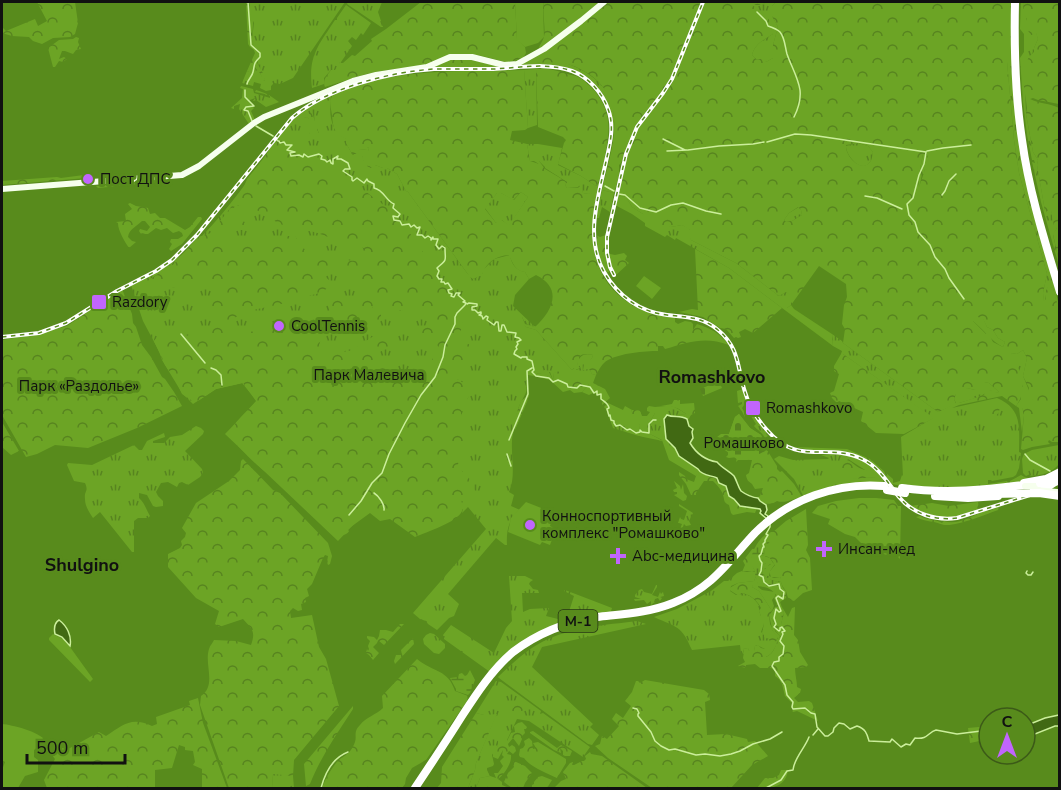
<svg xmlns="http://www.w3.org/2000/svg" width="1061" height="790" font-family="'Nunito Sans',sans-serif">
<defs>
<pattern id="grass-tufts" width="24" height="20" patternUnits="userSpaceOnUse" patternTransform="scale(1.5)"><rect width="24" height="20" fill="#6ca425"/><path d="M3 7l-1-3M5 7V3M7 7l1-3M15 17l-1-3M17 17v-4M19 17l1-3" fill="none" stroke="#57841f"/></pattern>
<pattern id="forest-crowns" width="20" height="18" patternUnits="userSpaceOnUse" patternTransform="scale(1.5)"><rect width="20" height="18" fill="#6ca425"/><path d="M2 6a3 3 0 1 1 6 0M12 15a3 3 0 1 1 6 0" fill="none" stroke="#57841f"/></pattern>
<pattern id="wetland-marsh" width="20" height="14" patternUnits="userSpaceOnUse" patternTransform="scale(1.5)"><rect width="20" height="14" fill="#6ca425"/><path d="M1 5h8M5 5V1M11 12h8M15 12V8" fill="none" stroke="#57841f"/></pattern>
<pattern id="cemetery-stones" width="16" height="16" patternUnits="userSpaceOnUse" patternTransform="scale(1.5)"><rect width="16" height="16" fill="#6ca425"/><path d="M2 7V4a2 2 0 0 1 4 0v3zM10 15v-3a2 2 0 0 1 4 0v3z" fill="#57841f"/></pattern>
</defs>
<rect width="100%" height="100%" fill="#588b1c"/>
<!-- grass -->
<path fill="url(#grass-tufts)" fill-rule="evenodd" d="M249 2H345L293 78 280 84 274 83 271 86V90L266 91 260 88 261 84 254 82 253 86 242 83 247 71 249 72 254 66 258 69 264 81 265 80 259 67 252 39 254 23 250 14Z
M348 2H382L378 12 383 27H381L347 4Z
M766 2H776L772 6V16L778 27 773 45V58L766 62 756 59 752 55C755 44 763 40 773 34L751 4 762 5Z
M1007 2H1012V77L1047 259 1059 305V314L1053 288 1048 287C1045 292 1047 297 1044 303L1043 293 1047 274 1019 173 1014 140 1007 62Z
M1021 2H1023C1024 13 1028 23 1031 35L1036 32 1038 39 1034 48V52L1032 53 1025 88 1026 114 1033 152 1038 160 1037 165 1045 211H1051L1057 228 1053 235 1059 261V266L1041 202 1032 162 1035 163 1034 160H1032L1027 135 1023 102 1020 58 1024 52V34L1020 29Z
M346 5 371 23 363 35 361 33 356 40 352 37 348 41 352 46 341 62H340L338 67 334 70H331L324 78V84L312 88C308 56 318 46 335 20H337V18Z
M536 56V63C543 62 549 61 555 61 577 63 608 83 613 105 614 113 614 121 614 129 603 56 552 65 494 67V65L505 66Z
M536 69 537 125 528 128 524 70Z
M241 86 253 89 254 93 270 98V95L255 92 256 90C267 93 272 97 279 102L266 107 256 100 254 101H253L255 98 250 100 251 105 254 108 251 111 255 120 249 124 239 109 240 104 234 106V109L231 108 242 98 243 89 240 88Z
M340 92 332 96C328 111 330 133 347 139L346 143 352 154 353 155 359 150 367 149V147L369 148 368 151 375 165 383 168H387L397 174 406 191 408 192 467 273 473 279 476 278 483 273V270L494 259 510 255C511 263 516 271 525 272L529 279 515 295 513 306 534 326H536L535 327C527 325 525 324 522 317H519L526 327 536 330 572 370 575 368 576 370 579 369 577 364C580 355 584 353 593 355L592 358 589 361V368L592 374 596 375 593 383 605 389 610 398 602 405V403L603 401 600 399V395L593 393 589 395 582 392 589 384H581L584 380H569L565 376 559 374V372L554 373 553 380 550 372 536 374 534 376 528 375 529 397 527 380H526C527 393 527 391 521 402 517 409 516 419 514 426L516 422C515 428 512 435 512 441 511 458 516 476 509 492L514 495 511 506 520 510C509 518 506 531 507 545H505L496 538 448 594 459 604 454 616 449 618 437 630 428 624 426 621 420 619 413 613 486 529 468 507 462 513 463 509 389 515 367 510 338 541 225 434 257 401 242 383 216 389 193 404 182 393 162 360 160 353 143 321 131 285C147 277 164 269 179 257 218 225 246 183 275 143H273L290 123 304 110 324 98ZM314 114 315 125 319 133 310 134 304 118 307 117 308 119Z
M858 143 868 146 873 152C872 156 872 160 870 162 862 174 846 156 846 146Z
M527 144H538L562 148 558 165 581 176 596 186 599 183 595 204 591 193 589 194 583 193 582 187 567 188 565 185 567 182 545 168V167L539 161V164L534 161H530Z
M923 154H927V174H922L919 189 918 180Z
M602 190 614 193 610 212 602 207 599 218H596Z
M521 192 528 197 509 226 502 220 496 223 485 208 497 193H501L514 200Z
M620 196 626 197 632 207 643 214 671 227 682 225 688 228 690 230 691 240 736 263 779 296 786 292 791 295V305L787 308H782L729 268 676 238 675 240 667 235 665 237 645 226V223L632 214 615 205 616 198Z
M799 207 801 210 802 215 792 221 786 222 784 220 789 213Z
M973 314 983 318 987 327 993 330 998 338 1005 342 1003 347C991 341 984 330 973 321Z
M832 334 842 341 843 343 938 412 956 403 954 399 956 394 967 388 975 390 984 382 989 383 999 392 992 394 991 390 979 397 959 403V405L952 408 997 398C1023 409 1019 428 1019 452L1021 453 1019 468 1016 475 1013 477 992 481 991 480H988V484L1007 481 1008 483H1010V481L1021 475C1032 483 1050 475 1059 467V482L991 490 907 487 892 484 879 468 859 456 846 452H822L795 447 847 449 870 459 893 479V483L900 481 902 475 903 476 901 437 933 418 843 354H841L842 351 833 346Z
M1023 350 1027 358 1023 376 1033 400V404L1022 407 1024 415 1022 432 1019 408 1016 406 1021 399 1011 353 1017 354Z
M743 389 752 411 767 432 766 434 768 436 765 438C761 431 758 431 754 426L756 424 744 405 742 408 745 413V417L739 407 738 406 742 404V402L738 403 737 391Z
M608 403 623 410 625 406 632 410 631 411 640 425 639 436 613 428 606 409 604 407Z
M666 406C673 405 680 410 686 414L676 415V416H666L664 419 671 444 675 448 679 456 698 469 699 471 696 476 669 460 662 440 650 434 651 420 655 413V407Z
M196 426 201 428 204 431 203 434 185 451 202 469 203 473 200 477 188 485 182 482 179 483 177 487 168 482 161 483 156 492 158 496 163 501V506L156 507 153 506 147 495 139 493V498C144 502 146 509 150 516L148 518H138L134 521V552H132L100 512 93 518C89 512 85 506 85 499 84 490 89 492 85 483L74 481 67 465 68 463 92 465 134 445 139 450H142L147 441 164 433 165 437 153 441V443H164L170 437 182 435Z
M1059 445V460L1058 462 1059 464C1052 473 1042 475 1030 476V474L1026 476 1023 473 1022 459 1024 454 1032 450Z
M838 454C860 456 874 466 888 483L883 479V483L807 496 806 493 804 497 794 479 774 459 779 456 793 460 828 459 829 458 821 455ZM848 459 876 477 840 479V471Z
M674 481 680 486 681 490 683 484 684 493 687 496 686 500 683 501 674 495 677 494V492H674L673 490 677 488Z
M679 504 693 513 689 521 691 525 686 526 684 524 678 540H666L665 538 667 534H668L666 538 676 539 682 524 679 523H678L680 517 681 519 684 520 687 511 679 506Z
M764 556 770 558 773 563 775 564 770 571 769 576 774 578 780 577 781 578 778 581V582L768 579 763 574 762 570 768 568V566L771 564 766 563 763 565 761 561 763 560Z
M742 571V572H755L756 576 754 581 738 583 731 586 730 591 736 595H740L741 593C750 594 758 601 761 610L759 611 764 624 761 632 772 642 776 641 778 638 772 630V628L769 615 771 613V618L775 624 774 626 775 631 780 636C776 644 774 655 765 657V649L757 645 755 646 754 651H749L748 648 743 649 744 654 741 653 740 645 692 650C681 625 678 628 654 617L677 609 711 591 724 581H728L737 573Z
M509 576H525L533 580 530 582 529 584 533 589 538 590 539 593H522L523 612 530 609 549 608 546 616 566 621 574 596 564 591 565 590 612 608 611 611 617 613 579 618 578 617H574V619L565 621 490 672 444 639 443 635 451 625 494 653 506 628 512 621Z
M753 584H758V587L762 590 775 592V596L772 600 774 606 772 611 759 591 752 587Z
M656 585H657V587L652 595 658 597 660 592 661 594 663 592 664 596 660 597 662 598 660 601 658 598 655 599 654 602H655L651 605V601L647 604 644 600 635 601 634 599H641L635 597V595L639 590 642 589 644 592 652 594Z
M637 621 646 624 542 647 532 667 593 724 590 727 599 735 592 745 588 744 499 678 498 677C512 664 525 651 542 642 571 627 606 625 637 621Z
M430 633 434 634 445 644V648L439 654 434 653 424 644 423 639 426 635Z
M496 681 501 682 541 711 540 714 543 713 590 747 583 757 529 721 517 719 507 740 498 746 492 755 494 764 493 766 487 768V770L490 776 480 778 476 788H468L475 770 476 763 496 715H484L476 713Z
M273 773 293 776 294 788H272Z"/>
<!-- forest -->
<path fill="url(#forest-crowns)" fill-rule="evenodd" d="M37 2H75L78 23 75 34 70 37 53 38 42 44 33 41 29 37 12 36 2 33V27L6 31 35 19 38 26 47 21Z
M246 2H249L250 14 253 15C254 22 251 39 253 43 255 49 259 48 261 56L257 62C259 68 265 74 265 80L264 81 261 79C263 74 257 71 255 67L254 72H249L247 71 255 53 254 50 250 47 248 44Z
M421 2H515L517 39 525 47 526 53 523 58 514 61 506 62 478 55 455 54 419 67 387 70 366 74 325 87C322 80 327 76 331 70H335L340 62 343 63 352 55 355 56 372 41 371 39 386 29Z
M544 2H600L538 52C539 45 542 43 544 37 546 29 542 13 544 2Z
M605 2H702L680 57 670 79 661 93 636 126 621 163 619 165V176L614 193 602 190C611 150 630 102 589 74 571 62 557 61 536 63V56Z
M704 2H766L762 5H752L768 16 773 34C763 40 755 44 752 55L756 59H763L766 62 773 58V45L778 27 772 16V6L776 2H1007V62L1014 140 1019 173 1047 274 1043 293 1044 301 1046 299V291L1048 286 1053 288 1060 314 1059 442H1052L1049 440 1048 442 1050 444 1032 447 1023 450 1021 449 1024 415 1021 404 1023 400 1029 404H1033V400L1028 397 1029 388 1023 376 1027 358 1023 350 1017 354 1011 353C1020 369 1029 389 1016 406L1002 396 959 405V403L984 395 985 392 991 390 993 393 999 392 989 383 984 382 986 386 984 389 975 390 967 388 963 394H956L954 399 956 404 938 412 843 343 845 329 842 324 844 305 847 297 846 284 819 266 791 305V296L786 292 779 296 736 263 691 240 689 235 690 230 682 225 671 227 648 224 643 214 632 207 626 197 620 196 616 198C623 174 625 149 638 128 649 110 663 97 673 79 685 54 693 27 704 2ZM859 143 868 146 873 152C872 156 872 160 870 162 862 173 845 157 846 145ZM923 154 927 155V170L926 167 919 187 918 180ZM798 207 801 210 802 215 792 221 785 222 784 220 789 213ZM973 315 983 319 987 327 993 330 998 338 1005 342 1003 347 993 342 988 332 986 334 973 321Z
M1023 2H1059V104L1038 100 1033 98 1030 99C1039 104 1050 103 1059 108V261L1053 234 1057 228 1054 226 1051 211H1047V214L1045 211 1037 165 1038 160 1033 152 1026 114 1027 108C1025 88 1017 66 1034 52V48L1038 39 1036 33 1031 35C1027 30 1025 25 1027 19L1024 15Z
M76 37 79 38 78 42 81 49 76 50 73 54 65 51H62L59 59 64 57 67 59 63 62 59 61 55 67H53L48 48 59 40 73 39Z
M462 58 494 65V67L429 69 448 60Z
M536 69C548 68 556 70 567 74 570 75 573 75 576 76 582 78 586 83 591 87 611 108 611 128 605 155 603 165 602 178 596 186L581 176 558 164 564 143 566 140 563 137 538 127Z
M524 70 528 128 525 130 512 131 510 140 527 144 530 161 539 164 536 161H539L545 169 567 182 565 185 567 188H578L580 186 582 187 583 193 589 194 591 192C593 196 595 201 595 206 595 215 591 224 592 233 594 284 626 313 675 317V322L678 324 685 321 691 322 693 324V330L697 324C712 329 718 332 729 345 705 336 689 342 665 349L663 346H658V351C644 351 621 353 608 360 602 363 599 370 596 375L592 374 589 369 583 370 584 364 592 358 593 355C587 354 583 353 579 357V361L577 364 580 368 575 370 574 368 572 370 536 330 526 327 518 319 519 317H522L525 324 535 327C553 311 563 288 536 275L529 279 525 272C516 272 512 262 509 255 496 256 486 262 482 275L473 279 470 277 408 192 406 191 397 174 387 168H383L375 165 371 168 365 165 362 157 364 153 368 151 369 148 367 147V149L359 150 358 154H352L346 143V139C334 134 333 127 332 115 331 108 329 103 332 96 388 67 463 72 524 70ZM521 192 528 197 509 225 500 219 496 223 485 209 497 193H501L513 200Z
M312 112 319 134H310L305 126 303 118 307 117 309 119 308 115Z
M282 140 285 143 292 144V147L288 150V154L296 149 297 153H299V149L301 147H304L314 152 315 156H321L320 162 330 179 365 191 393 212 405 228 414 238 433 268 436 277 448 288 449 303 454 312 464 318 459 338 473 347C465 357 456 366 457 379L467 385 469 396 461 410 462 417 459 431 466 441 457 467 468 476 475 491 473 494 463 488 461 490 463 493 467 494 468 504 466 505 464 497H461C461 502 464 507 462 511 458 522 426 532 415 537L390 519 380 521 370 513 348 529 349 532 346 534 341 536 319 517 311 514 276 479C262 472 239 448 229 435 233 422 248 411 256 401L243 383 216 389 198 401 191 400 182 394 175 379 165 365 154 341 160 333 163 337 166 338V333C170 334 173 336 176 336 189 338 213 329 219 317L209 302 214 293 212 282 179 288 156 285 148 287 149 285 148 281 150 279 174 264 198 237 211 233 241 194 247 179 266 155 273 143H277L275 147 277 148 279 147V142ZM236 205C247 207 257 209 267 215 271 217 274 221 278 223 292 230 309 229 323 235 338 241 340 246 358 244L366 250 357 261 331 259 319 253 308 252 301 246 295 236H288L268 243 255 241 242 248C233 244 228 240 218 242L217 230 220 225 222 228 221 231 231 230H266V226L260 225H250L234 216 233 209ZM360 264 359 292C346 305 339 295 328 302L331 316 327 322C316 319 300 317 289 325 286 327 284 329 281 331L271 327H267C259 329 239 337 231 333 229 332 225 327 224 326L243 312 291 302 294 304 304 297 320 293 334 284C329 279 321 275 319 270L323 267 355 270ZM376 301 381 305 429 318 431 324 417 328 416 333 426 334 425 342 426 346 433 345 436 342 438 347 434 355 430 365 399 372 374 362V355L389 347 384 337 375 335 353 350 332 354 319 346 320 342 327 330H332L335 327 361 330 366 324 381 321V310H373L372 308Z
M84 175 87 176 86 178 2 185V181L57 177 61 178Z
M159 180H170L172 181 98 188 96 186Z
M130 203 136 206 148 208 150 214 155 213 160 218H165L185 230 190 227 198 217H201L202 219 182 244 171 251 169 249 172 244 170 242 171 239H178L183 236 182 233 179 231 173 233 167 228 161 230 156 228 148 234H141L139 231 140 229 147 231 150 227 145 221H142C137 226 129 229 128 237L132 241 136 242 129 248C125 242 118 231 118 223L116 222 126 221 125 214 132 209 128 204Z
M596 235 600 237 606 235V252L609 272 606 273 598 253Z
M695 249 729 268 782 308 753 333 745 329 739 332 741 337 738 338 736 337 734 338 726 329 720 328 703 317 679 312 692 309 698 310Z
M608 251 610 254 615 255 624 253 627 256 625 260 629 263 616 275 611 266Z
M122 289 132 314 133 323 136 327 142 345 151 357 162 377 165 379 174 392 182 406 137 428 88 448 55 445 37 454 26 457 2 415V340L39 334 67 326Z
M841 354H843L934 418 904 434 876 433 861 421 863 412 839 401 837 403 832 398 830 393 834 391 839 374 834 371V366Z
M544 370C550 370 550 375 553 380L554 373 558 371 560 374 563 373 567 377H570L569 380 572 377 576 375 578 377 585 380 582 384H584L586 382 589 384 582 392 574 393 570 390 563 392 550 380 534 376 536 374 542 373Z
M526 378 529 397 515 430 516 423 512 426 521 401 526 397 527 392Z
M674 400H680V404L694 403 695 413 691 415 688 420 680 416 675 415 686 414C676 406 674 407 661 406L672 404Z
M998 400 1004 403 1000 406 999 412 996 416 997 423 1003 421 1005 423 1003 425 996 426 982 415 978 408C983 404 992 403 997 405L995 403Z
M649 406 655 407V413L651 420 650 434 663 441C655 439 646 438 639 436L640 425 635 420 631 411 632 410H640L642 416H647L650 412 647 411V408Z
M739 414 750 428 761 435 767 450 777 466V469L780 472 782 471 794 484 802 497C794 498 786 504 777 501 770 506 762 504 757 498L760 496 763 488 755 489 752 484 747 480 746 475 749 473 752 460H738L736 462 737 457 729 458 726 457 728 455V450L726 451 722 448H714L713 443 704 442V439L709 442C717 440 718 434 729 434L735 417Z
M2 422 19 451 11 455 2 447Z
M243 459 273 490 280 493 328 543 332 556 330 564 328 565 327 562 328 556 325 555 323 558 312 584 307 589 309 596 305 598 306 602 301 604 302 610 298 611 293 608 290 611 291 618 312 615 319 647 326 659 339 706 294 760 293 776 273 774 272 788H229L200 705 201 696C217 685 204 665 209 649 210 645 213 643 214 640L236 641 251 645C256 631 252 629 243 619L219 627 215 624 219 611 196 598 168 567V554L180 548 182 545 181 541 185 537 186 533 182 528 196 503 229 481 240 470 241 461Z
M843 459C852 460 855 467 862 469 870 472 869 468 877 475L876 477 840 480 839 467Z
M699 471 706 475 717 478 721 485H725L728 491V495C738 503 744 507 757 508L755 513 747 512 733 515 731 513 729 505C723 502 725 501 723 495 722 490 716 484 713 481H704L696 493V495H691L686 484 679 475V472L685 476 686 479 694 482 697 473Z
M859 498H876L894 500 898 506H901L900 559 896 555 889 552 887 555 877 552 863 545 855 537 845 534 828 524 830 519 812 513 818 506 836 501Z
M978 502 979 509C953 520 935 521 910 506L932 503 949 506Z
M998 507H999L998 510C984 515 960 525 947 525 941 525 940 523 934 522 927 521 922 520 916 517L920 516C926 520 936 519 942 523L944 521C958 526 973 515 987 510L989 511Z
M806 509 808 545 806 550 810 558 812 590 803 593 794 601C787 599 788 597 786 591 784 588 782 586 781 582L778 581V579L781 578 780 577H771L769 571 767 570 765 568 764 570H762L763 565 766 563H771L768 566 770 571 775 565C772 561 771 557 765 556L764 559 761 561V556L764 555 766 544 769 543 767 539 769 532H773L786 521Z
M753 548 756 550C749 557 751 563 755 571L752 572 747 571 742 572 745 565 743 561Z
M756 576 758 584 753 585 752 587 759 591 772 611 769 615 770 624 772 628V630L778 637 775 643 770 642 769 639 764 637V635L762 633 764 624 760 621 761 616 759 611 761 608C757 600 750 594 741 593L739 596 728 589 738 583 754 581Z
M782 607 788 617 792 608 795 607 794 635 798 640 800 652 808 665 806 667 795 668C795 675 797 681 797 687L801 689 800 693 794 698 798 702 809 701 812 703 818 721 797 711 793 712 791 709 792 703 785 696 782 684 779 679 775 676V670L771 668H760L755 664 746 665V668L738 666 745 662 743 658 744 652 743 649 748 648 749 651H754L755 646 758 645 761 648 765 649 767 654 766 657C778 652 774 639 784 634L781 624 784 613Z
M400 624H404L384 645 379 641 373 647 379 653 373 660 369 655 366 653 367 649 368 651 369 649 368 646 370 641 367 638V636L374 637 377 640 379 636 380 630H386L393 632Z
M413 638 414 644 395 664 394 661 396 655H402L401 650Z
M417 659C434 673 448 669 455 691L468 696 467 701 426 760 412 768 406 778 405 784 402 788H322C325 779 330 771 336 763 343 755 350 756 355 742 357 736 353 732 360 725 366 717 376 715 383 708L382 696Z
M645 680 704 690 709 694 710 700 705 702 707 735 726 734 747 739 748 742 755 741 768 756 752 765 731 788H652L608 758 595 746 600 744 602 736 607 739 619 726 612 719 616 713 623 718 631 706 625 701 632 692 636 681H638L640 683Z
M198 698 203 723 227 788H202V769L193 765 195 762 193 751 185 750V747L179 745 172 768 155 770V788H47L44 780 55 759 52 755 58 748H70L99 732 106 736C123 725 131 716 152 726L157 724 156 717 190 705 189 701Z
M517 699 523 702 525 707 521 713 512 716 508 710 510 707 514 708 513 703Z
M353 706V709C337 734 321 756 310 784L306 786 304 764Z
M476 713 484 715 497 714 476 763 475 770 468 788H437L441 783 442 767Z
M522 722 527 727 526 729H524L525 733 521 737 522 739 519 746 513 738 508 744 509 747 512 745 515 747 516 751 513 754 509 751 507 754 511 755C512 763 504 775 498 779L502 782V785L509 788H476L480 778 490 776 496 778 494 773H498L503 766 501 763 500 761 504 757 502 755 503 750 498 759 493 757V751L498 746V741L502 742V738L505 737 507 738V741L511 733 515 732 514 726 518 723Z
M979 727 983 729 989 728V739L970 743 968 728Z
M533 731 557 748 561 745 572 751 570 756H565L563 755V751L560 748 561 753 554 750 530 733V732Z
M529 738 532 741 533 749 536 748 533 743 538 742 566 759V763L557 778C547 773 530 767 524 758L520 757 519 755 520 749 523 748 525 745 524 741Z
M590 752 591 754 602 756 647 788H554L561 781 566 779 563 772 570 763 573 762 574 765 582 761H584L586 759 585 756Z
M514 761 525 766 532 773 525 783 523 788H512L504 782 508 773 514 767 513 763Z
M781 770H788C786 787 771 789 757 788L765 778H773L779 775Z
M542 776 552 780 547 788H532V785L534 784V782L538 777Z"/>
<!-- wetland -->
<path fill="url(#wetland-marsh)" d="M769 532 767 539 770 541 769 543 766 544 764 555 761 556V560L763 564C758 576 771 581 781 582L783 588 786 591V598L780 602 784 613 781 624 783 626 784 634 780 636C776 631 773 629 775 623L771 618V613L777 604 774 598 776 595C771 588 766 587 758 586L754 569 750 563C752 551 758 539 769 532Z
M470 670 475 680 470 693 468 695 456 691V689L450 678 458 677 459 674 462 673 465 676 467 675Z"/>
<!-- cemetery -->
<path fill="url(#cemetery-stones)" d="M717 376 722 388 703 396 700 389 710 385 709 380Z
M739 414 750 428 761 435 767 450 750 459 738 460 717 444 715 445 712 441 721 434H729L735 417Z"/>
<!-- garden -->
<path fill="#6ca425" d="M515 2H544L543 8 544 37 538 43 525 47 517 40Z
M644 276 661 288 652 299 636 286Z
M791 305 794 309 832 334 833 346 782 308H787Z
M526 502 554 513 550 526 556 529 550 545 542 542 540 545 508 532 511 518Z
M53 634 65 640 93 679 90 682 49 640V638Z
M2 724C13 725 35 731 43 738L38 747 34 750V757L38 760V772L25 776 18 788H2V770L5 762 2 760Z"/>
<!-- water -->
<path fill="#416913" stroke="#cbee9b" stroke-width="1.5" d="M667 415C674 418 680 415 687 419L689 426 693 429 692 432 693 438 690 443C696 453 705 460 717 462 722 468 729 471 734 476 737 481 738 487 741 491 745 494 753 498 758 498L760 501 766 505 767 510 765 514 768 516 767 519 760 513 761 511 760 509 740 506 734 499 729 496 726 486 719 483 717 478C711 475 702 476 698 469L679 456 675 448 666 439 664 419Z
M59 620C67 626 72 636 70 646L62 637 55 634C54 629 54 623 59 620Z
M1059 715V726H1055L1025 738V726L1045 718Z"/>
<g fill="none" stroke-linecap="round" stroke-linejoin="round">
<!-- stream -->
<path stroke="#cbee9b" stroke-width="1.5" d="M757 12 766 21 768 26C771 27 777 29 780 32 785 38 785 47 787 54 791 66 798 77 800 90 801 99 798 109 794 117
M247 84C248 79 252 77 253 72 255 64 253 64 260 57V53L251 45 248 2
M245 90V97L254 106 246 107 244 110 248 111 252 121
M256 126 273 136
M276 139 278 141
M663 139 685 150
M279 141 280 143 284 142 286 145H292L287 150 295 152 290 153 291 156 299 155 303 157 304 154 308 157 319 154 322 156 321 159 325 160 327 162 330 160 331 163 333 164V159L338 156 337 159H341L348 163 350 169H345L343 171 352 177V180L353 181 357 178 364 183 367 179 368 181 374 184V188C384 190 386 201 394 204L393 208 400 214 398 217 393 216 394 220 400 221 402 225 409 224 411 227 414 225 417 228 420 227 417 235H422L425 238 428 236 431 238V240L433 237V239H438L436 245 439 249 442 246 445 248C445 262 448 258 437 268L439 271 437 276 439 279H442L441 282H444L445 284 448 283 452 289 448 290 449 293 452 294 451 296 454 297 456 293H460L458 295 465 301 463 302 466 303 465 305
M767 142 795 134 811 135 926 152 924 164 919 175 913 198 907 204 909 215 915 222 918 232 930 245 935 257 945 269 949 278 964 299
M688 150 719 146 753 144 764 142
M667 151 687 150
M927 151 943 148 971 145
M605 186 614 191
M619 194 625 195 640 208 656 212 671 205 683 203 706 211 721 214
M942 195 945 191 949 181 956 174
M865 196 877 198 902 209
M467 304 469 303 477 304V306L472 307V310H475L478 313 481 312V314L479 315 482 316 483 319 486 316 488 317 487 320 494 325 496 322H498L499 331H501L502 325H504L507 332 516 333 515 337 519 338 521 340 517 342 518 344 516 347 517 349 515 351 514 354 521 358 522 357H527V359L532 361 534 370 532 372 536 376 549 378 553 382 558 380 567 384 568 387 577 388 580 385 590 387 594 393 597 391V395L601 394V399C605 402 608 403 609 408L607 409 609 416 610 415 611 420 614 421V423L616 426 620 425 627 430 630 429 636 433 640 432V430L642 432 649 433V424L653 420H656
M181 334 205 363
M211 368 216 370 221 375 222 385
M509 440 528 394 527 371 532 368
M507 454 511 466
M1025 454 1030 460 1050 471
M374 493C379 496 385 505 384 510
M349 515 361 501 372 483 382 473 389 454 405 423 421 395 435 377 443 357 445 345 455 324V317L457 313 465 305
M770 524V527L766 534 768 535 765 540V542L763 544 764 547H763L761 554 759 556 760 560 762 563 761 571 759 575 763 577 764 582 769 586 779 584 780 589 784 592 783 599 778 596 776 598 781 611 779 612 776 609 774 618 776 624 774 627 779 631 780 630V628L782 627 785 631 782 632 783 634 780 641 784 646 783 654 779 657V661L774 662 772 666 785 685 787 695 793 702 792 707 793 709 805 708 811 713 815 714 817 727 825 736H828L833 732 834 728 839 723 844 724 850 729 857 726C866 729 867 734 869 741L890 742 892 739 901 747 906 744 910 745 915 738C928 740 928 732 936 730L957 734 989 730
M1027 571 1026 573 1028 575H1031L1033 572
M633 708 637 709 639 713 638 714V716L651 732 655 741 661 746 669 750 675 749 696 755 705 754 720 756 731 754 740 751 753 744 770 739 782 732
M813 735 818 729
M321 788C325 773 332 758 348 752
M766 788 781 780 787 771 793 770C794 758 805 748 809 737"/>
<!-- major -->
<path stroke="#f6ffed" stroke-width="6" d="M2 189 182 175 199 166 254 123 264 117 353 81 376 75 427 67 450 57H472L504 65 517 64 544 49 581 21 604 2"/>
<!-- highway -->
<path stroke="#fff" stroke-width="8" d="M1015 2C1014 48 1015 94 1022 140 1029 192 1045 242 1060 292
M1024 483 1046 479 1060 472
M902 488C945 494 987 490 1030 484
M1034 490 1049 486 1058 480
M935 496 968 498 998 496
M415 788C431 764 447 740 462 716 477 693 492 670 513 652 538 633 566 622 597 617 623 614 648 613 673 603 713 587 727 563 755 533 789 499 837 482 884 486"/>
<!-- rail casing -->
<g stroke="#fff" stroke-width="4">
<path id="rail" d="M614 275 610 267 607 253V237L626 154 637 127 663 93 672 79 703 2
M2 337 39 333 66 323 117 291 156 271 172 260 197 235 292 118C326 88 389 72 434 69 454 69 473 69 493 69 518 68 547 62 572 71 588 77 602 92 608 109 614 125 611 140 607 157 599 195 584 236 604 272 618 296 640 312 667 315 686 317 703 317 718 330 740 348 737 368 745 392 749 406 757 419 767 430 798 467 828 442 862 459 879 467 888 483 899 497 913 514 936 521 957 518L1033 494H1060"/>
</g>
<!-- rail -->
<use href="#rail" stroke="#588b1c" stroke-width="1.5" stroke-dasharray="4.5" stroke-linecap="butt"/>
<!-- major-bridge -->
<path stroke="#f6ffed" stroke-width="6" d="M1025 486H1038
M1035 490 1057 492"/>
<!-- highway-bridge -->
<path stroke="#fff" stroke-width="8" d="M1040 483 1060 481
M887 490 905 493
M992 494 1039 493 1060 496"/>
</g>
<!-- markers -->
<g fill="#c165fd" stroke="#588b1c" stroke-width="2">
<circle cx="88" cy="179" r="6"/>
<rect x="91" y="294" width="16" height="16" rx="3"/>
<circle cx="279" cy="326" r="6"/>
<rect x="745" y="400" width="16" height="16" rx="3"/>
<circle cx="530" cy="525" r="6"/>
<path d="M821 540h6v6h6v6h-6v6h-6v-6h-6v-6h6z"/>
<path d="M615 547h6v6h6v6h-6v6h-6v-6h-6v-6h6z"/>
</g>
<g text-anchor="middle" dominant-baseline="central" stroke-width="6" stroke-linejoin="round" paint-order="stroke">
<!-- shield labels -->
<rect fill="#588b1c" stroke="#263614" stroke-width="1.5" x="558.5" y="610" width="39" height="22" rx="4.5"/>
<g font-size="14" font-weight="bold" fill="#111">
<text x="578" y="621">М-1</text>
</g>
<!-- poi labels -->
<g font-size="15" fill="#111" stroke="#588b1c" text-anchor="start">
<text x="100" y="179">Пост ДПС</text>
<text x="112" y="302">Razdory</text>
<text x="291" y="326">CoolTennis</text>
<text x="766" y="408">Romashkovo</text>
<text x="542" y="516">Конноспортивный<tspan x="542" dy="17">комплекс "Ромашково"</tspan></text>
<text x="838" y="549">Инсан-мед</text>
<text x="632" y="556">Abc-медицина</text>
</g>
<!-- park labels -->
<g font-size="15" fill="#111" stroke="#588b1c">
<text x="369" y="375">Парк Малевича</text>
<text x="79" y="386">Парк «Раздолье»</text>
<text x="744" y="443">Ромашково</text>
</g>
<!-- quarter labels -->
<g font-size="18" font-weight="bold" fill="#111" stroke="#588b1c">
<text x="712" y="377">Romashkovo</text>
<text x="82" y="565">Shulgino</text>
</g>
</g>
<!-- border -->
<rect width="1061" height="790" fill="none" stroke="#111111" stroke-width="6"/>
<!-- north arrow -->
<g transform="translate(1007 736)"><circle r="28" fill="#588b1c" stroke="#3c5a18" stroke-width="1.5"/>
<path d="M0-4.5L10 22L0 15L-10 22Z" fill="#c165fd"/>
<text y="-9" font-size="16" font-weight="bold" text-anchor="middle" fill="#111111">С</text>
</g>
<!-- scale -->
<path d="M27 754v9h98v-9" fill="none" stroke="#111111" stroke-width="3"/>
<text x="36" y="754" font-size="18" fill="#111111" stroke="#588b1c" stroke-width="4.5" paint-order="stroke">500 m</text>
</svg>
